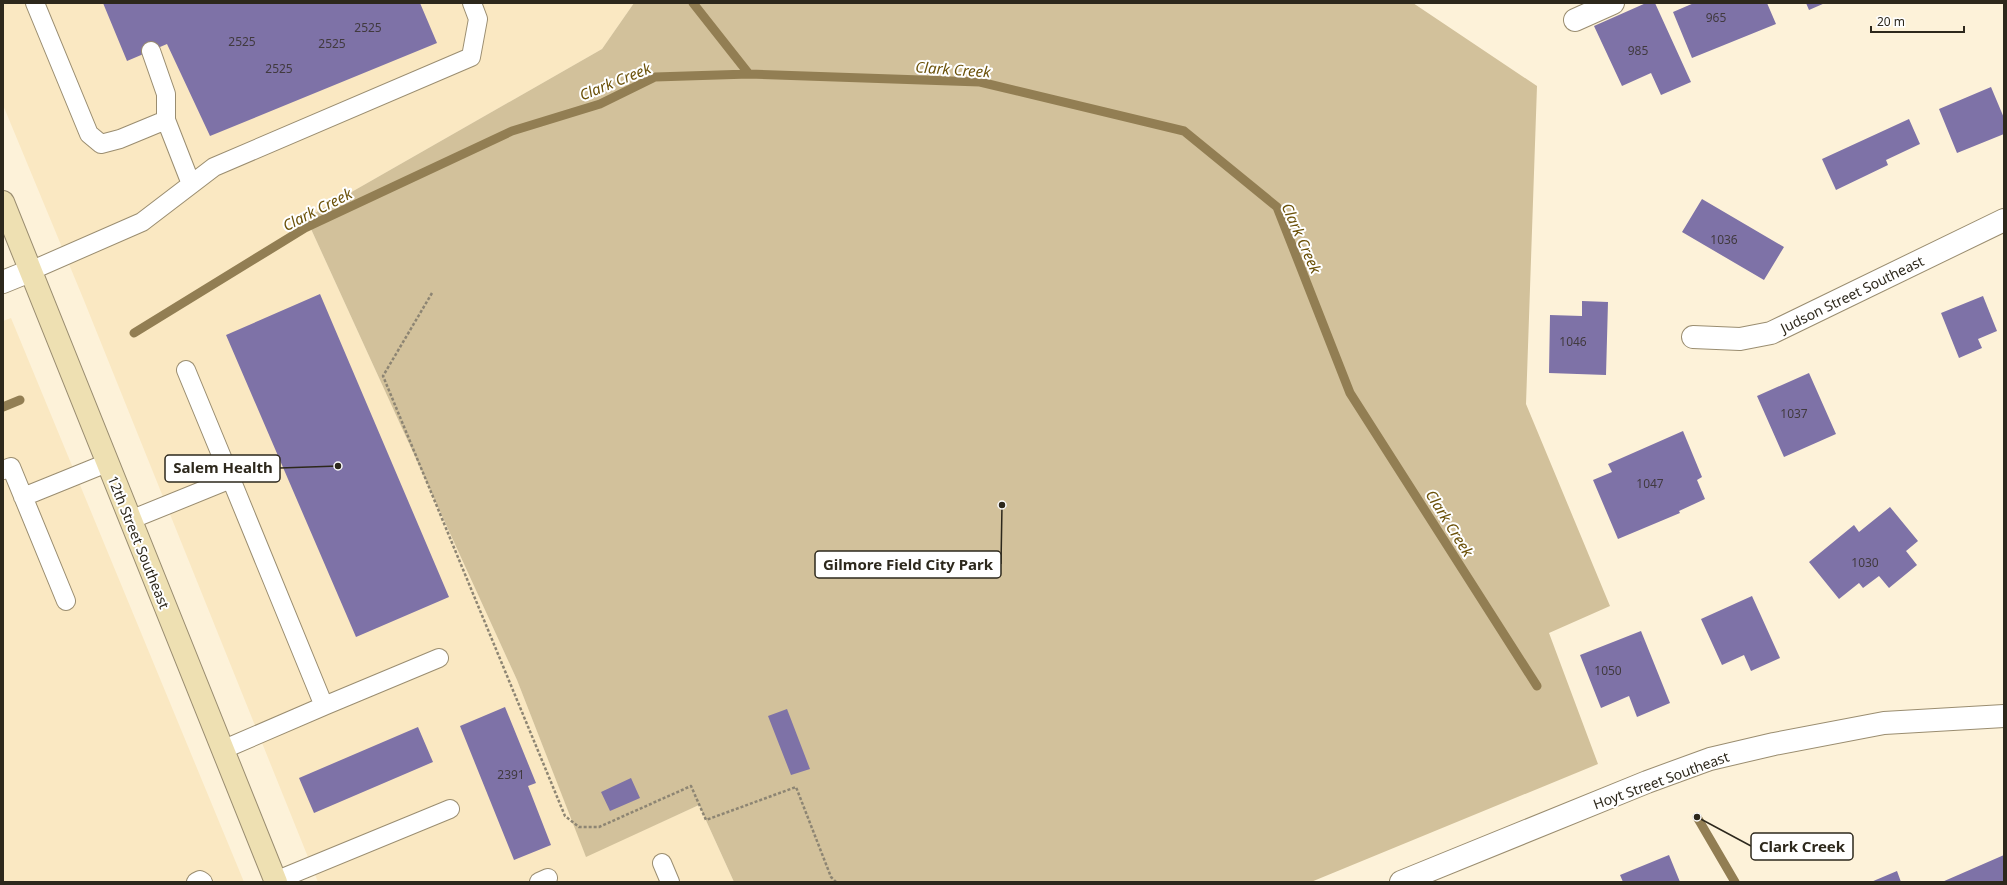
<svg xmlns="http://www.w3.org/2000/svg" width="2007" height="885" font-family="'Noto Sans',sans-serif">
<rect width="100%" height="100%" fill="#fdf2d9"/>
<!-- built -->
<path fill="#fae8c2" d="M3 3H634L602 49 306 218 517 680 586 856 699 805 734 882H318L83 298 3 105Z
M11 318 244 882H3V321Z"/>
<!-- green -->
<path fill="#d2c19b" d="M634 3H1413L1537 86 1526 404 1610 606 1549 633 1598 764 1311 882H734L699 805 586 857 517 680 306 218 602 49Z"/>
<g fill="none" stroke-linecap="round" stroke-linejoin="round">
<!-- stream -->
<path stroke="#927e53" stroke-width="9" d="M693 3 749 74
M134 333 305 228 512 131 600 104 655 77 749 74 980 82 1184 131 1277 207 1350 393 1537 686
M3 407 20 400
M1697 817 1735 882"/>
</g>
<!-- building -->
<path fill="#7e72a7" d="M103 3H420L437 43 210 136 167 44 127 61Z
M1646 3H1655L1691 82 1661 95 1651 73 1622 86 1594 26Z
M1694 3H1767L1776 24 1692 58 1673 12Z
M1806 3H1825L1809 10Z
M1991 87 2004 118V134L1957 153 1939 109Z
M1909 119 1920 144 1886 160 1888 165 1836 190 1822 159Z
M1702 199 1784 247 1764 280 1682 232Z
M320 294 449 597 356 637 226 335Z
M1983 296 1997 331 1978 339 1982 348 1959 358 1941 313Z
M1582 301 1608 302 1606 375 1549 373 1550 315 1582 316Z
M1809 373 1836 434 1784 457 1757 396Z
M1683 431 1702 477 1697 480 1705 499 1679 511 1680 513 1618 539 1593 480 1612 472 1608 464Z
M1890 507 1918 541 1906 551 1917 565 1889 588 1879 576 1863 588 1859 583 1839 599 1809 562 1854 525 1859 532Z
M1752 596 1780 658 1751 671 1744 655 1722 665 1701 619Z
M1641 631 1670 703 1637 717 1629 696 1601 708 1580 655Z
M505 707 536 783 528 786 551 845 514 860 460 726Z
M787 709 810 769 791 775 768 716Z
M418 727 433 762 314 813 299 778Z
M631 778 640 798 610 811 601 792Z
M1669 855 1680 882H1623L1620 875Z
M2004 855V882H1942Z
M1897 871 1901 882H1871Z"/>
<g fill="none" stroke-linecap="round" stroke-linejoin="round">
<!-- service casing -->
<g stroke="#9a8d70" stroke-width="20">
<path id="service" d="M35 3 89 134 101 144 120 139 166 120 191 184
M151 51 166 94V120
M30 271 142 222 214 167 471 57 478 19 472 3
M186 370 231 479
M3 470 11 467 66 601
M23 497 107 463
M130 520 231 479 324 706 222 750
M324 706 439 658
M662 863 670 882
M275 881 450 809
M196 882 200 880 203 882
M539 882 548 878"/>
</g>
<!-- minor casing -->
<g stroke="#9a8d70" stroke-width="24">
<path id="minor" d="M1575 20 1613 3
M1693 337 1740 339 1771 333 2004 220"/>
</g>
<!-- tertiary casing -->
<g stroke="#9a8d70" stroke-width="24">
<path id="tertiary" d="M3 282 30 271
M1401 882 1647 782 1710 759 1774 744 1884 723 2004 716"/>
</g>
<!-- secondary casing -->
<g stroke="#9a8d70" stroke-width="24">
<path id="secondary" d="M3 202 276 882"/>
</g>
<!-- path -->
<path stroke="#8d8573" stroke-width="2.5" stroke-dasharray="3 2" stroke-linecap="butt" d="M432 293 383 376 565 816 579 827H599L691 786 706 820 796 787 831 877 836 882"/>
<!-- service -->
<use href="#service" stroke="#fff" stroke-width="18"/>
<!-- minor -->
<use href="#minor" stroke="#fff" stroke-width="22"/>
<!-- tertiary -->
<use href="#tertiary" stroke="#fff" stroke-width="22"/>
<!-- secondary -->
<use href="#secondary" stroke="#eee0b2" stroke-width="22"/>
</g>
<g text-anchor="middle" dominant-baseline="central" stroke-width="4" stroke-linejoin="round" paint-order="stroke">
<!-- number labels -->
<g font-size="12" fill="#413a3f">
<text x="1716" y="17">965</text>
<text x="368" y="27">2525</text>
<text x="242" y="41">2525</text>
<text x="332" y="43">2525</text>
<text x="1638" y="50">985</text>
<text x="279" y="68">2525</text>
<text x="1724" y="239">1036</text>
<text x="1573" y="341">1046</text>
<text x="1794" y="413">1037</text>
<text x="1650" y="483">1047</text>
<text x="1865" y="562">1030</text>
<text x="1608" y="670">1050</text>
<text x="511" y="774">2391</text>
</g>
<!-- street labels -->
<g font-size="14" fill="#2d281c" stroke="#fff">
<text transform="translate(1852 294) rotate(-26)">Judson Street Southeast</text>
<text transform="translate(139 542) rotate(68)">12th Street Southeast</text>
<text transform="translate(1661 780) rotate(-20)">Hoyt Street Southeast</text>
</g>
<!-- water labels -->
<g font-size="15" font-style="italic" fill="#6b5109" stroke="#fff">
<text transform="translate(953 69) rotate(4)">Clark Creek</text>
<text transform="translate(615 81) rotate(-22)">Clark Creek</text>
<text transform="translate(317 209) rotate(-27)">Clark Creek</text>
<text transform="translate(1302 238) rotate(66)">Clark Creek</text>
<text transform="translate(1450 523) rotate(58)">Clark Creek</text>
</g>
</g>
<!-- callouts -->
<path fill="none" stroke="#2d281c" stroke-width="1.5" d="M338 466L280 468M1002 505L1001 564M1697 817L1751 846"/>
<g fill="#2d281c" stroke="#fff" stroke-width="1.5">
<circle cx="338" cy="466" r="4"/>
<circle cx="1002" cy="505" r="4"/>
<circle cx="1697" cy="817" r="4"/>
</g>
<g fill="#fff" stroke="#2d281c" stroke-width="1.5">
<rect x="165" y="455" width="115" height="27" rx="4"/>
<rect x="815" y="551" width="186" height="27" rx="4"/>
<rect x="1751" y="833" width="102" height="27" rx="4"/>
</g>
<g font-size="15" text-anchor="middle" font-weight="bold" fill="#2d281c">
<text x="223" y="473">Salem Health</text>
<text x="908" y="570">Gilmore Field City Park</text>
<text x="1802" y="852">Clark Creek</text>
</g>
<!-- border -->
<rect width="2007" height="885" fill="none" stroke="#2d281c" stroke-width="8"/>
<!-- scale -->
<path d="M1871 26v6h93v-6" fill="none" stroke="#2d281c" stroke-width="2"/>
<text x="1877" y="26" font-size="12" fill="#2d281c" stroke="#ffffff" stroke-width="3" paint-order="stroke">20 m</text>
</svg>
